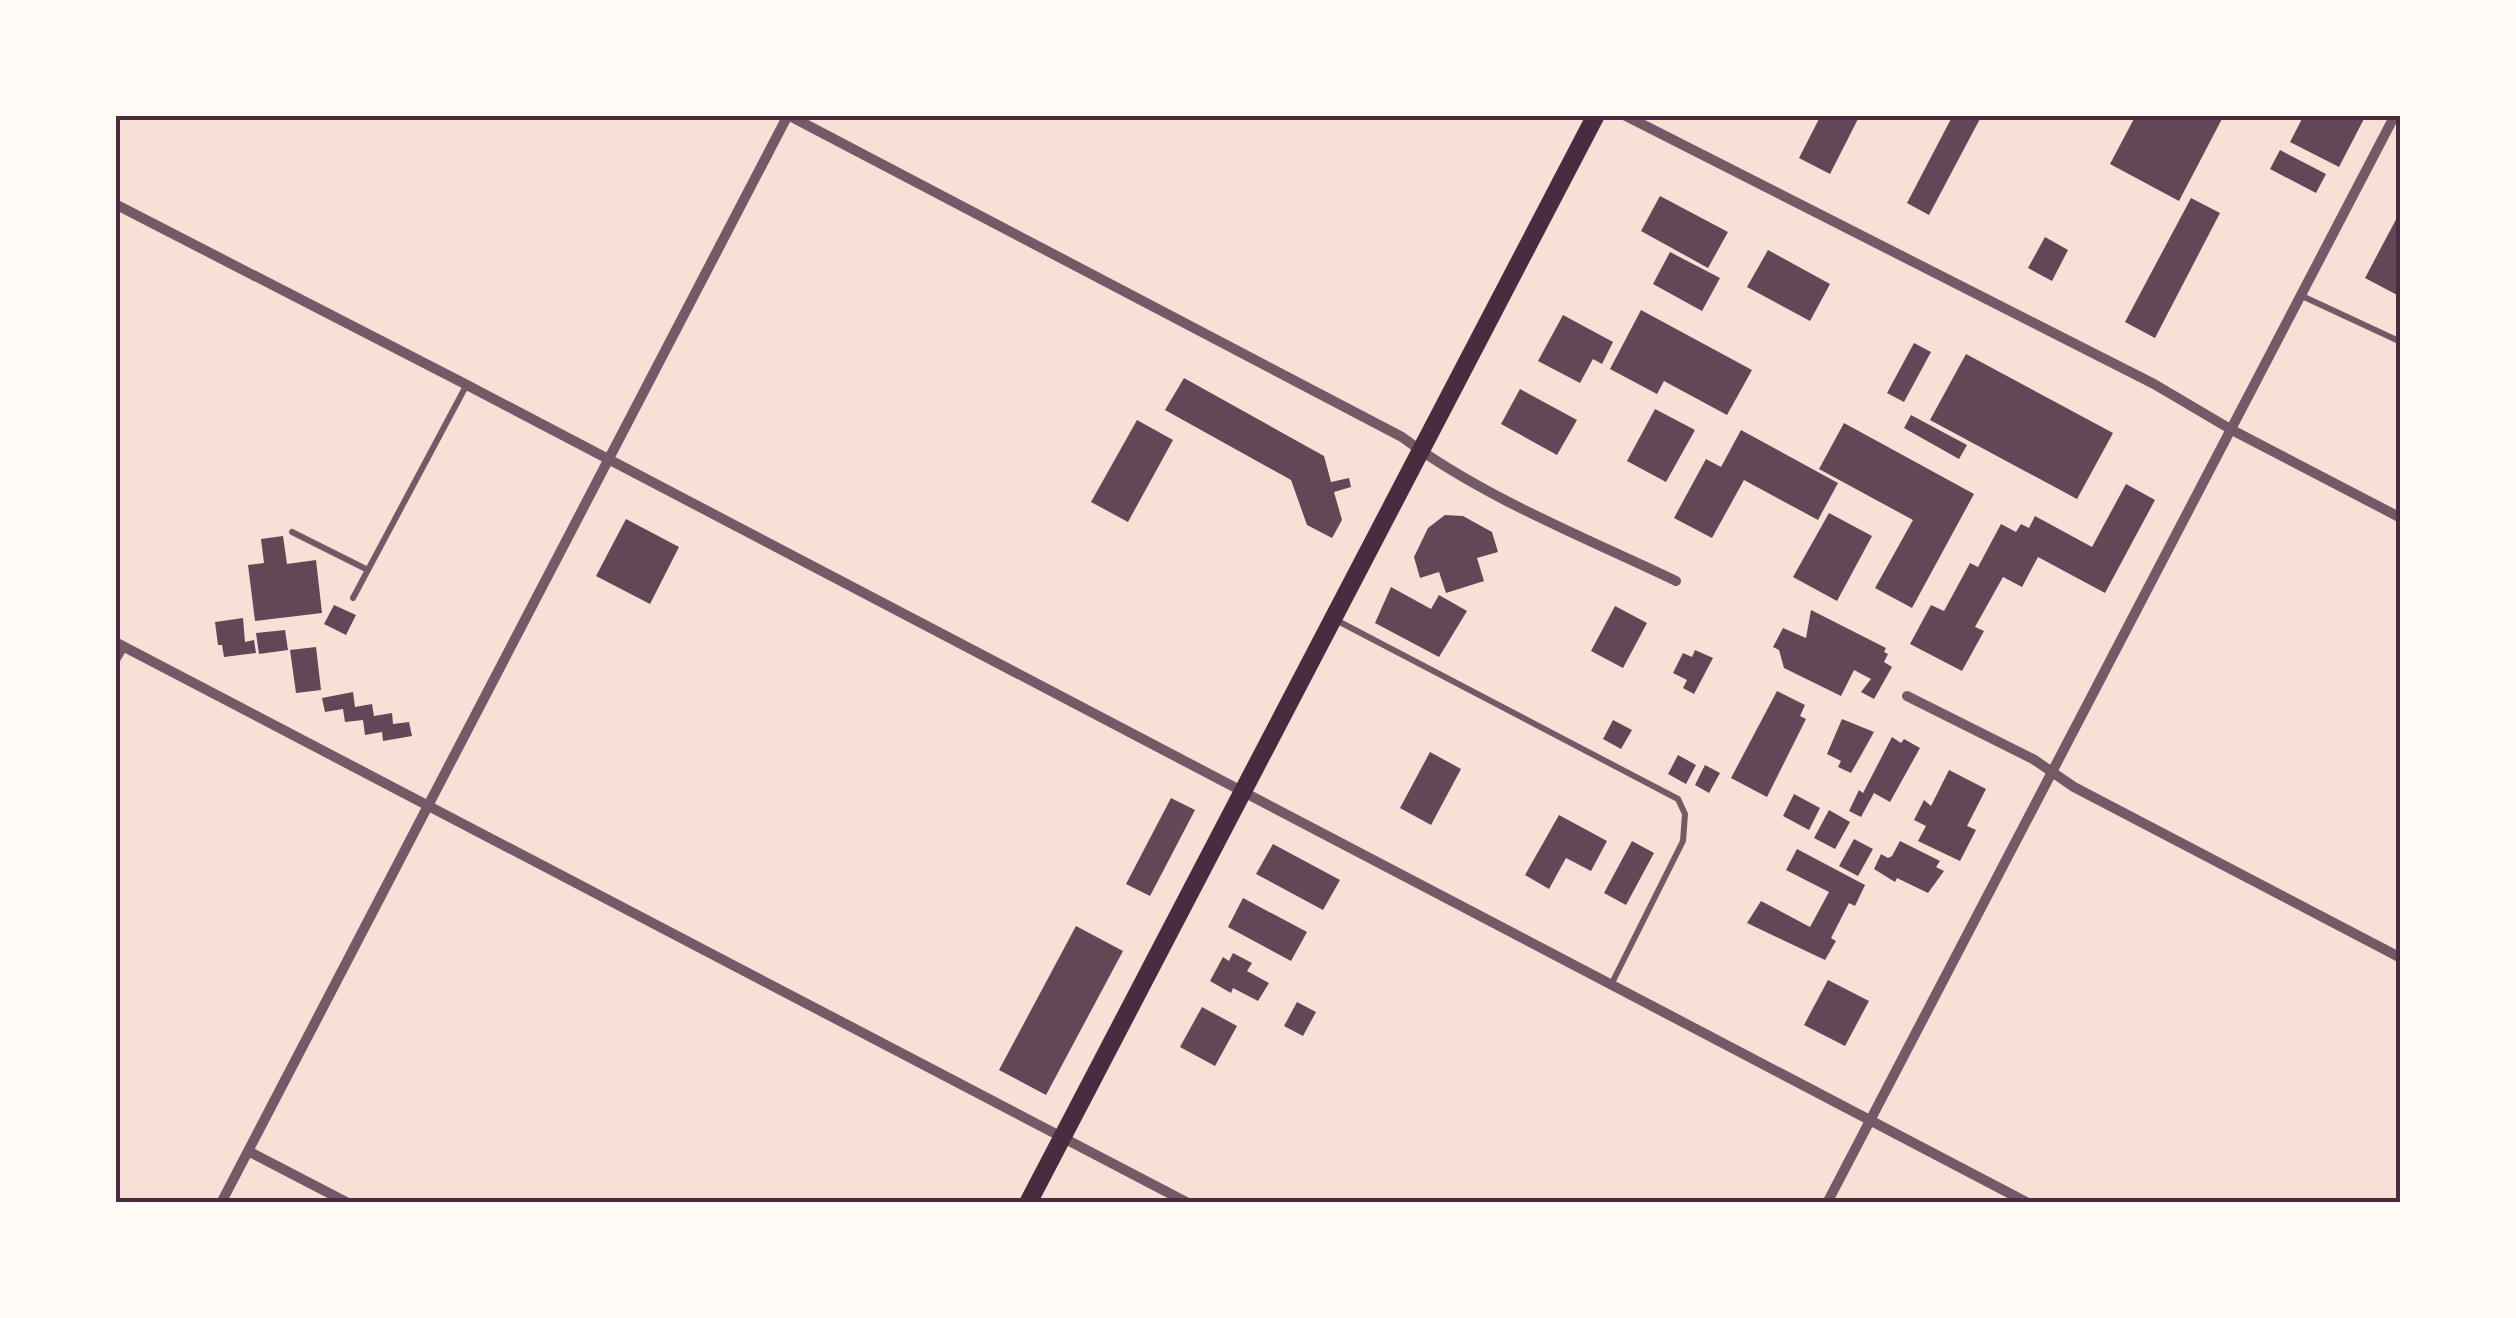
<svg xmlns="http://www.w3.org/2000/svg" width="2516" height="1318" font-family="Raleway,sans-serif">
<rect width="100%" height="100%" fill="#f7e1d7"/>
<!-- building -->
<path fill="#644757" d="M1821 115H1860L1830 174 1799 158Z
M1953 115H1982L1929 215 1907 203Z
M2136 115H2224L2179 201 2110 164Z
M2304 115H2366L2339 167 2290 142Z
M2280 150 2326 174 2316 193 2270 169Z
M1660 196 1728 232 1708 268 1641 231Z
M2191 198 2220 213 2155 338 2125 322Z
M2401 210V297L2365 278Z
M2045 237 2068 250 2052 281 2028 268Z
M1768 250 1830 284 1810 321 1747 287Z
M1670 252 1720 278 1702 311 1653 284Z
M1641 310 1752 370 1727 415 1664 381 1657 394 1610 369Z
M1563 315 1613 342 1602 364 1593 359 1580 383 1538 361Z
M1914 343 1931 352 1904 402 1887 393Z
M1966 354 2113 433 2077 499 1930 420Z
M1184 378 1324 456 1331 482 1349 478 1351 487 1334 492 1342 520 1332 538 1307 525 1291 480 1165 410Z
M1520 389 1577 420 1557 455 1501 424Z
M1655 409 1695 430 1666 482 1627 461Z
M1911 415 1967 445 1959 459 1904 428Z
M1137 420 1173 440 1128 522 1091 502Z
M1844 423 1974 494 1912 608 1875 588 1913 520 1819 469Z
M1741 430 1838 483 1818 520 1744 480 1712 538 1674 518 1706 459 1721 467Z
M2126 484 2155 500 2105 593 2038 557 2022 587 2003 577 1975 627 1984 631 1962 671 1910 644 1931 605 1944 611 1970 563 1978 567 2001 524 2016 532 2021 524 2029 528 2035 516 2092 547Z
M1829 513 1872 536 1837 601 1793 577Z
M1445 515 1463 516 1492 532 1498 552 1477 558 1484 581 1446 593 1439 572 1420 578 1414 557 1428 528Z
M626 519 679 547 650 604 596 576Z
M283 536 287 564 316 560 322 613 255 621 248 565 264 563 261 539Z
M1391 587 1431 609 1439 595 1467 611 1439 657 1375 623Z
M334 605 356 615 346 635 324 624Z
M1615 606 1647 623 1623 668 1591 651Z
M1811 610 1886 648 1884 652 1888 654 1884 662 1892 667 1874 699 1861 692 1871 679 1854 670 1841 696 1784 668 1779 650 1773 647 1783 628 1806 638Z
M243 618 245 642 254 640 256 653 224 657 222 645H218L215 622Z
M285 630 288 650 259 654 256 633Z
M316 647 321 690 296 693 290 650Z
M1695 650 1713 658 1694 694 1683 688 1687 680 1673 673 1683 653 1692 657Z
M1777 691 1805 705 1800 716 1806 719 1767 797 1731 778Z
M353 692 355 707 372 704 374 716 392 713 393 724 409 722 412 736 383 741 382 732 365 735 363 720 345 722 343 709 325 712 322 698Z
M1842 719 1874 732 1851 773 1838 767 1841 761 1827 754Z
M1613 720 1632 730 1621 749 1603 739Z
M1892 737 1901 743 1904 739 1920 748 1890 802 1874 793 1861 817 1849 811 1859 790 1863 793Z
M1430 752 1461 769 1431 825 1400 808Z
M1678 755 1696 765 1686 784 1668 774Z
M1705 765 1720 773 1709 793 1695 785Z
M1949 770 1986 789 1967 826 1976 830 1960 861 1918 841 1926 826 1914 820 1924 800 1931 806Z
M1794 794 1820 808 1809 830 1783 816Z
M1171 798 1195 810 1150 896 1126 884Z
M1829 810 1850 822 1835 849 1814 838Z
M1559 815 1607 841 1591 871 1566 858 1549 889 1525 875Z
M1854 839 1873 849 1858 876 1839 866Z
M1632 841 1654 853 1626 905 1604 893Z
M1900 841 1940 861 1936 867 1944 871 1928 893 1897 878 1895 882 1874 869 1881 854 1888 858 1892 856Z
M1273 844 1340 880 1323 910 1256 874Z
M1797 849 1865 885 1855 906 1849 903 1831 938 1836 941 1825 960 1747 923 1761 901 1810 927 1829 892 1786 870Z
M1243 898 1307 932 1291 961 1228 927Z
M1076 926 1123 951 1046 1095 999 1070Z
M1233 953 1252 963 1247 971 1269 983 1258 1001 1233 988 1231 993 1210 981 1223 957 1229 961Z
M1828 980 1869 1001 1845 1046 1804 1025Z
M1297 1002 1316 1012 1303 1036 1284 1026Z
M1202 1007 1237 1026 1215 1066 1180 1047Z"/>
<g fill="none" stroke-linecap="round" stroke-linejoin="round">
<!-- service -->
<path stroke="#755966" stroke-width="6" d="M2302 296 2401 342
M292 532 368 570
M353 598 466 386
M1334 619 1678 799 1685 814 1683 841 1611 985"/>
<!-- minor -->
<path stroke="#755966" stroke-width="10" d="M788 115 1402 437C1484 498 1584 537 1676 581
M1624 115 2154 384 2232 430 2401 518
M115 204 467 385 2028 1203
M115 642 1188 1203
M115 660 123 646
M1907 696 2033 759 2074 787 2401 958
M248 1151 348 1203
M221 1203 788 115
M1827 1203 2395 115"/>
<!-- secondary -->
<path stroke="#4a2c40" stroke-width="18" d="M1028 1203 1596 115"/>
</g>
<!-- border -->
<rect width="2516" height="1318" fill="none" stroke="#fffaf5" stroke-width="235"/>
<rect x="118" y="118" width="2280" height="1082" fill="none" stroke="#4a2c40" stroke-width="4"/>
</svg>
